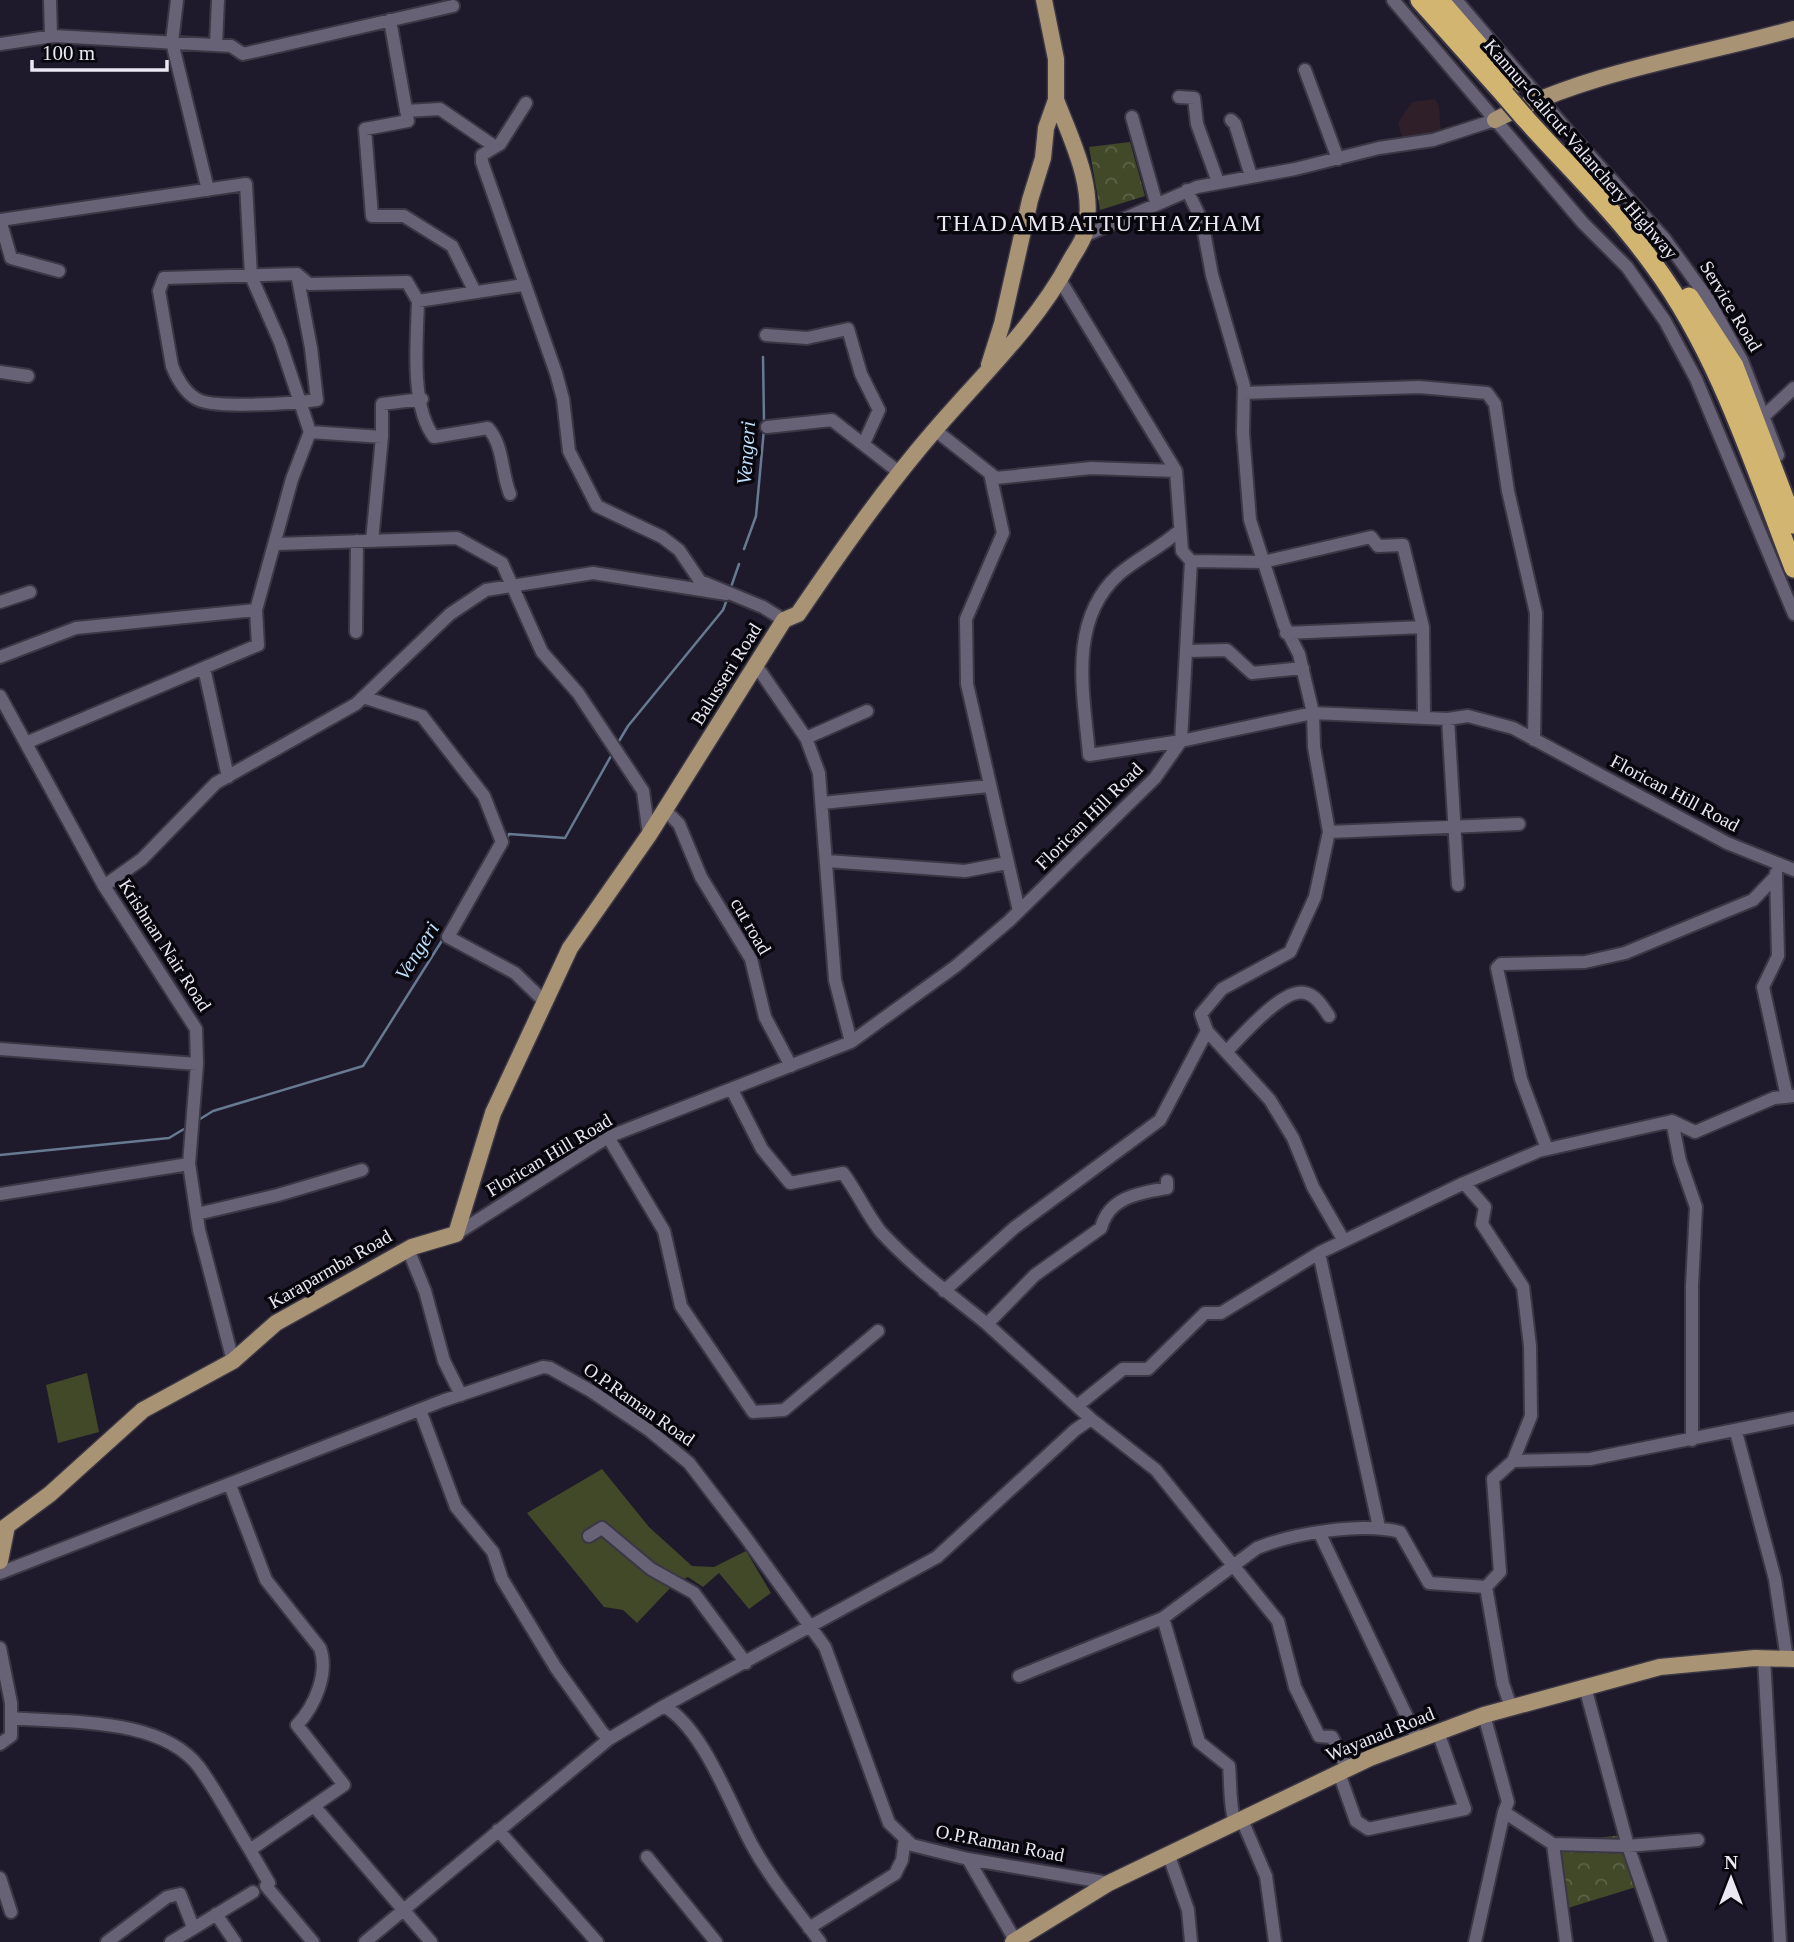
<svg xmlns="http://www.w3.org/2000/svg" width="1794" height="1942" font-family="'Times New Roman',serif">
<defs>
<pattern id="park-crowns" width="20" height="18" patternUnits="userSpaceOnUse" patternTransform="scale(1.75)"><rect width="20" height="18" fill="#424929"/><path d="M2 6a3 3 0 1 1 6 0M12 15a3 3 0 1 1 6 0" fill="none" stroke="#5d6349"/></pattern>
</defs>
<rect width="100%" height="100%" fill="#1f1a2b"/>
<!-- education -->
<path fill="#2f1f29" d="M1435 99 1439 106 1441 135 1404 143 1398 123 1412 102Z"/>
<!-- park -->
<path fill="url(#park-crowns)" d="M1130 142 1145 196 1100 210 1089 147Z
M1623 1835 1636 1887 1568 1908 1558 1842Z"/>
<!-- garden -->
<path fill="#424929" d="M87 1373 99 1432 58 1443 46 1385Z
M602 1469 649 1527 692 1566 714 1567 746 1551 771 1593 749 1609 719 1573 703 1587 688 1577 674 1584 637 1623 623 1610 604 1607 527 1513Z"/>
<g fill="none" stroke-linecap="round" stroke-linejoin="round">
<!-- stream -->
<path stroke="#667a91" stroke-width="2.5" d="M763 357 764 422
M744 549 756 516 764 429
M731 587 739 564
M619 741 628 726 723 610 726 602
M507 839 509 834 565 838 611 756
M200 1119 213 1111 363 1066 443 939
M0 1155 169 1138 184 1129"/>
<!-- minor casing -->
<g stroke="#3b3744" stroke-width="16">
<path id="minor" d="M50 0 51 36
M177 0 172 42 208 190
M1393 0 1583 223 1627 267 1665 321 1696 379 1794 614
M1456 0 1567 130 1664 238 1708 299 1742 361 1778 455
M390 20 408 121 365 129 372 216H404L452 246 475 292
M0 44 54 36 231 46 243 54 453 6
M216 45 218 0
M1305 70 1338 159
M1179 97 1194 98 1197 124 1218 182
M526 103 500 144 482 155V162L556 373 563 399 569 451 597 506 662 537 679 550 700 581 763 607 784 620
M406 111 440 109 494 146
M1132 117 1156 202
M1231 120 1235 124 1251 176
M1187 190 1202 221 1212 275 1244 386 1243 433 1250 520 1284 625 1299 654 1313 713 1314 747 1329 832 1315 897 1290 952 1222 989 1201 1014 1207 1031
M0 220 246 184 251 276 280 342 310 432 292 479 256 610 76 628 0 657
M0 220 11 258 59 271
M1084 236 1197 187 1295 169 1379 148 1433 140 1495 120
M297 274 311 348 317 400C295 403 211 410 195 398 185 392 176 377 172 366L159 291 164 278 297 274 309 284 407 282 418 301 523 285
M1060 280 1176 471
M418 301C417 340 410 406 434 437L488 428C504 446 501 472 510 494
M766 335 807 338 848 329 861 374 879 410 864 443
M0 372 28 376
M1244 393 1419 387 1487 393 1495 404 1508 491 1536 613 1534 740
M1764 416 1794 388
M767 427 832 420 900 473
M935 430 996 478 1091 468 1176 471 1182 551 1191 561 1263 562 1371 537 1378 546 1403 545 1423 627
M310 432 382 437 372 541
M382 437V404L422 399
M990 473 1003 533 966 619 967 684 1019 911
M1179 531C1160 548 1136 559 1118 575 1067 622 1084 695 1089 755L1181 741 1191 561
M276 544 457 538 502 563 542 652 578 693 643 791 649 835
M0 602 30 592
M356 632 357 541
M1286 633 1423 627 1424 716
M1187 651 1227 650 1252 673 1303 668
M756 665 806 738 819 773 835 980 851 1042
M204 668 228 777
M0 696 104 886 196 1029 197 1064 189 1164 199 1230 233 1361
M363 697 422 716 484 796 502 842 448 937 515 973 545 1002
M1448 719 1458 885
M806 738 867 711
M28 742 258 645 256 610
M822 803 989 786
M665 810 679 824 701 877 751 959 765 1017 791 1066
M1329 832 1519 824
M827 861 965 871 1007 863
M1776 873 1778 956 1763 987 1787 1097
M104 886 142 859 216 783 356 704 450 614 486 590 593 573 727 594
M0 1049 197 1064
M1226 1052C1241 1037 1283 987 1305 993 1316 995 1323 1007 1329 1016
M732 1090 762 1149 790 1183 843 1173C856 1190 869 1218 881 1232 912 1266 951 1295 987 1324L1035 1275 1101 1228C1109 1197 1139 1193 1167 1188V1181
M1672 1121 1680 1161 1696 1207 1692 1286V1440
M608 1137 664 1231 681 1306 753 1412 784 1410 878 1331
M1547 1149 1521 1079 1497 968 1501 964 1585 962 1625 953 1753 900 1776 876
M1464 1183 1485 1207 1482 1224 1523 1287 1530 1346 1531 1416 1513 1461 1493 1479 1500 1572 1486 1587
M0 1194 189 1164
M197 1214 278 1195 362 1170
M456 1234 608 1137 851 1042 956 966 1009 921 1155 778 1181 741 1313 713 1448 719 1468 716 1513 728 1727 843 1794 870
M408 1249 425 1291 444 1361 461 1395
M1319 1253 1379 1527
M944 1291 1014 1228 1160 1120 1207 1031 1270 1100 1293 1138 1313 1187 1344 1241
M1077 1406 1123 1369H1148L1205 1313H1221L1319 1253 1464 1183 1539 1151 1672 1121 1695 1132 1774 1098 1794 1096
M420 1410 456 1507 493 1552 502 1579 556 1668 602 1732 609 1739 664 1706C704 1729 730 1805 752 1845 771 1880 797 1910 820 1942
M1091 1419 1156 1470 1278 1621 1295 1687 1319 1736 1332 1737 1347 1769
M1736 1432 1775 1579 1787 1659
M1513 1461 1590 1459 1794 1418
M230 1485 266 1580 320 1648C329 1673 315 1706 297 1725L344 1785 250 1850 269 1883 266 1886 313 1942
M1320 1534 1418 1740
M589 1536 602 1528 651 1569 694 1593 746 1663
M0 1573 442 1401 543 1367 550 1368 591 1391 649 1430 689 1463 744 1535 825 1647 889 1823 912 1845 968 1859 1109 1883
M1163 1618 1199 1742 1229 1766C1231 1788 1229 1802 1235 1824
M0 1648 11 1703V1736L0 1744
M1764 1658 1780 1942
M1019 1676 1163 1618 1257 1548C1294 1533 1362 1522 1400 1532L1429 1583 1486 1587 1503 1684 1511 1707
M1585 1687 1628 1846 1661 1942
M664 1706 937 1557 1075 1430 1091 1419 987 1324
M1484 1715 1508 1802 1504 1812
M11 1718C69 1723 161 1717 199 1767 218 1793 233 1823 250 1850
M1339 1773 1356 1821 1368 1829 1465 1809 1438 1732
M314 1806 431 1942
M1242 1820 1266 1876 1275 1942
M498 1830 597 1942
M1553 1844 1566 1942
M1169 1856 1188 1910 1191 1942
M647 1857 716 1942
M968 1859 1015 1940
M0 1878 11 1912
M216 1914 235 1942
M809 1928 895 1874 902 1860 905 1838
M107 1942 167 1897 180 1894 193 1927
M171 1942 253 1892
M365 1942 609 1739
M1475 1942 1504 1812 1553 1844 1628 1846 1698 1840"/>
</g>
<!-- major casing -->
<g stroke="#3b3744" stroke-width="19">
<path id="major" d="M1495 120C1589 71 1693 57 1794 29
M989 365 1002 324 1030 200 1043 158 1046 128 1056 100V59L1044 0
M0 1531 50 1494 143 1410 233 1361 276 1323 412 1247 456 1234 493 1113 570 948 649 835 784 620 798 614C841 551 884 489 934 431 981 376 1036 325 1070 261 1075 252 1082 243 1085 233 1096 188 1072 141 1056 100
M0 1561 7 1526
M1013 1942 1109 1883 1370 1758 1484 1715 1660 1667 1755 1658 1794 1659"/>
</g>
<!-- highway casing -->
<g stroke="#3b3744" stroke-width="23">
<path id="highway" d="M1420 0 1505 95
M1439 0 1512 84
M1524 117C1567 165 1616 212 1654 265 1720 355 1754 465 1794 568
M1689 297 1734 366 1794 524"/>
</g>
<!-- minor -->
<use href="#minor" stroke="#676276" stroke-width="12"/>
<!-- major -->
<use href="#major" stroke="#a89474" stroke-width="16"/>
<!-- highway -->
<use href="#highway" stroke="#d3b572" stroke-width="19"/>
<!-- highway-bridge casing -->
<g stroke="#3b3744" stroke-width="23" stroke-linecap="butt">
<path id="highway-bridge" d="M1505 95 1524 117"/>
</g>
<!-- highway-bridge -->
<use href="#highway-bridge" stroke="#d3b572" stroke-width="19"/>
</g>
<g text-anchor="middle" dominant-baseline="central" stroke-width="7" stroke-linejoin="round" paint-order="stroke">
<!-- street labels -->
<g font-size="19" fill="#ebe8f4" stroke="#08070d">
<text transform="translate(1581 149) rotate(49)">Kannur-Calicut-Valanchery Highway</text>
<text transform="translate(1731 306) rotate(59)">Service Road</text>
<text transform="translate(726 674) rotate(-58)">Balusseri Road</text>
<text transform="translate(1675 793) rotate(28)">Florican Hill Road</text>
<text transform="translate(1089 816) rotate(-45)">Florican Hill Road</text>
<text transform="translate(751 926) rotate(60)">cut road</text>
<text transform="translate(165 945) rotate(57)">Krishnan Nair Road</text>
<text transform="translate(549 1155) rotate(-31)">Florican Hill Road</text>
<text transform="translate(330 1269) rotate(-30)">Karaparmba Road</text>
<text transform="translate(639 1404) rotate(35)">O.P.Raman Road</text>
<text transform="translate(1380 1734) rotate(-22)">Wayanad Road</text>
<text transform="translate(1000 1843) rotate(11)">O.P.Raman Road</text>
</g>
<!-- water labels -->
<g font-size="21" font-style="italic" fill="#beddfb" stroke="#08070d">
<text transform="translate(746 453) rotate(-86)">Vengeri</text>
<text transform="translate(417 951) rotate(-58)">Vengeri</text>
</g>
<!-- quarter labels -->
<g font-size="23" letter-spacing="2" fill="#ebe8f4" stroke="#08070d">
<text x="1100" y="223">THADAMBATTUTHAZHAM</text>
</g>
</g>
<!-- north arrow -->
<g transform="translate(1731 1879)" stroke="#08070d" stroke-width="5" paint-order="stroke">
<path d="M0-5L12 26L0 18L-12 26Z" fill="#ebe8f4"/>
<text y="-10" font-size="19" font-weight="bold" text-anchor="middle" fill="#ebe8f4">N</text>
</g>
<!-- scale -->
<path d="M32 60v10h135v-10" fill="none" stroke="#ebe8f4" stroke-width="3.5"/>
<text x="42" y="60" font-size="21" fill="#ebe8f4" stroke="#08070d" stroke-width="5" paint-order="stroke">100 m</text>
</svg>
